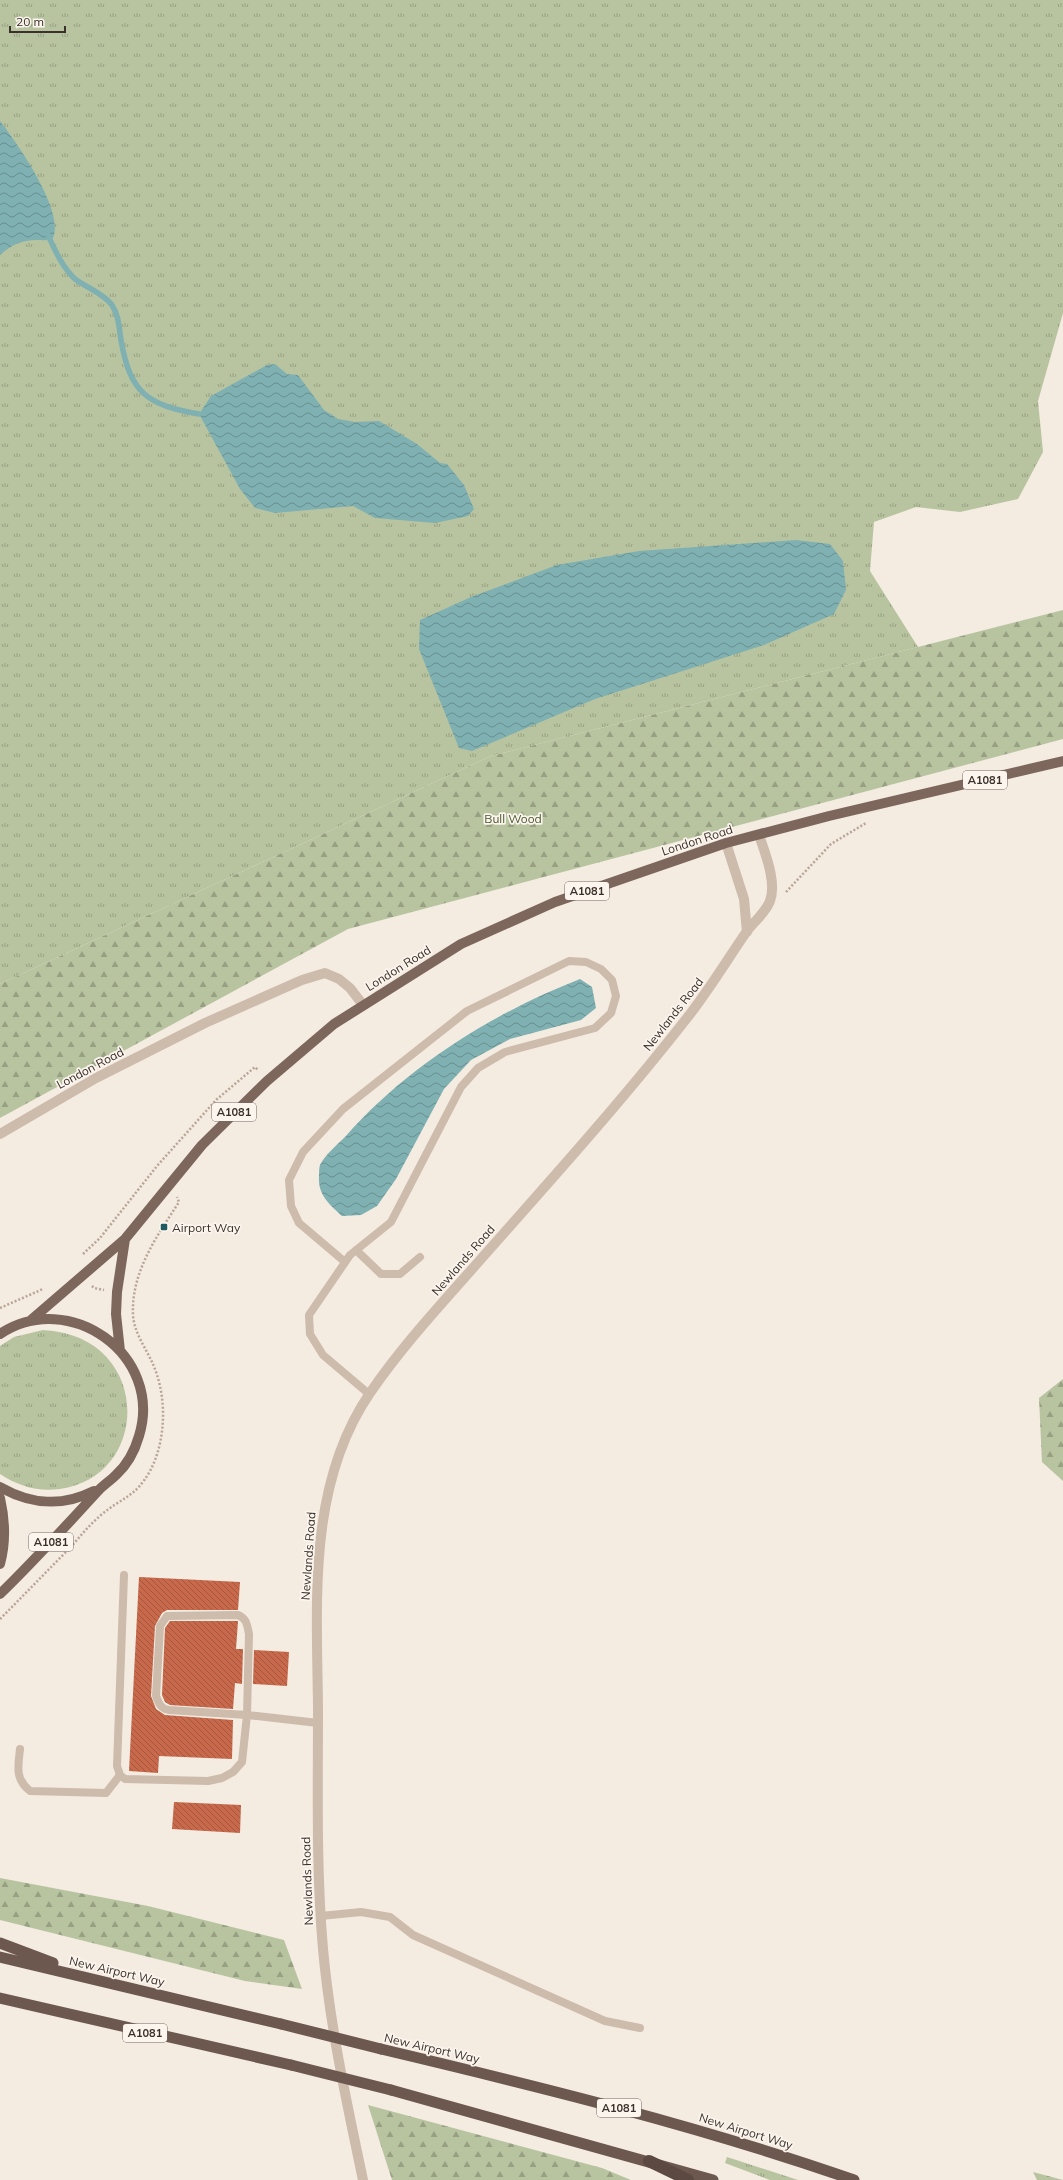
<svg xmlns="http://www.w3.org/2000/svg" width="1063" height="2180" font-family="Mulish,sans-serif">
<defs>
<pattern id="grass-tufts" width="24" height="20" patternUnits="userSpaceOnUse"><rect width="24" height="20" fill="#b8c4a0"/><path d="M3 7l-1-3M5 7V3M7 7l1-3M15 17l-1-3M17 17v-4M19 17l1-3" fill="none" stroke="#97a083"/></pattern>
<pattern id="forest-firs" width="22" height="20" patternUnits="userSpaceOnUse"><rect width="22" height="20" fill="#b8c4a0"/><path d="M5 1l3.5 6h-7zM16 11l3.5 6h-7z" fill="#97a083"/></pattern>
<pattern id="water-waves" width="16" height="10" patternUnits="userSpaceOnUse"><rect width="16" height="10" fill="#7fb0b2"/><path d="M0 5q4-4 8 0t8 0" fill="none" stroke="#699091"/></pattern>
<pattern id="building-back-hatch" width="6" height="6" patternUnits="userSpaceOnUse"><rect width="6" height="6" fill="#c8694b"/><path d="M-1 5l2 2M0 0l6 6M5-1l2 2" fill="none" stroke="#a4573f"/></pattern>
</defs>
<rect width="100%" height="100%" fill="#f4ebe1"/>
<!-- grass -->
<path fill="url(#grass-tufts)" d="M0 0H1063V313L1038 401 1043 452 1018 499 960 512 916 507 874 522 870 571 918 647 491 756 0 984Z
M43 1330C152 1335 153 1476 60 1489 38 1492 18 1486 0 1474V1346L14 1337Z
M727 2157 798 2180H770L725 2163Z"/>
<!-- forest -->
<path fill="url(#forest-firs)" d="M1063 610V739L348 929 0 1118V984L491 756Z
M1063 1379V1481L1042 1462 1039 1398Z
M0 1878 148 1906 284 1940 302 1989 245 1981 0 1920Z
M368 2105 602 2168 631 2180H392Z
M1033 2172 1063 2180H1037Z"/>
<!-- water -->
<path fill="url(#water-waves)" d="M0 121C17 143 65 211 53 238 47 241 44 240 37 240 22 240 11 245 0 255Z
M275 364 287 374 298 375 324 410 338 419 355 422 379 421 417 444 440 463 447 464 464 485 474 509 468 516 435 523 375 518 353 506 275 513 255 508 240 489 199 414 211 396 267 365Z
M796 540 830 544 843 561 846 590 834 614 764 645 595 699 472 751 459 748 419 649 420 620 471 597 557 565 639 551Z
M580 979 592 987 596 1008 581 1020 510 1039 471 1060 444 1089 396 1179 377 1206 361 1215 342 1216C329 1204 318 1195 319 1177 319 1173 319 1168 320 1165 325 1155 337 1145 345 1137 406 1067 493 1013 580 979Z"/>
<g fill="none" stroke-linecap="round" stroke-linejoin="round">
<!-- stream -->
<path stroke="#7fb0b2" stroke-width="5.5" d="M48 235C55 250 62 267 75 279 87 288 103 293 112 305 119 316 119 328 121 340 130 393 147 405 199 414"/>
</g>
<!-- building -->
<path fill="url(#building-back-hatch)" d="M139 1577 240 1582 238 1610H167L162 1613 155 1626 151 1696 156 1709 165 1715 233 1720 232 1759 159 1756 158 1773 129 1771Z
M170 1621H238L236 1649H243L242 1684 235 1683 233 1709 170 1705 165 1702 162 1695 165 1628Z
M254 1650 289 1652 287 1686 253 1684Z
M174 1802 241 1805 240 1833 172 1829Z"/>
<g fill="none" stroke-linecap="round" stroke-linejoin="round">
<!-- path -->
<path stroke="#b9a596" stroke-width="2.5" stroke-dasharray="2 2" stroke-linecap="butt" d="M786 892 831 844 866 823
M83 1254 100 1238 157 1166 216 1100 255 1067 258 1070
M92 1286 94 1288 104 1290
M0 1308 43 1289
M0 1619C23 1596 45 1573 68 1550 79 1538 89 1525 101 1515 122 1497 135 1498 150 1471 167 1439 167 1394 152 1362 145 1347 134 1332 133 1315 131 1272 157 1236 179 1202L177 1197"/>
<!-- service -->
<path stroke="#cdbbac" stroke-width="8" d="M356 1250 381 1274H400L420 1257
M345 1262 299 1223 291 1206 289 1180 303 1152 343 1109 467 1011 569 961 586 962 601 969 612 980 616 996 611 1013 595 1028 505 1052 478 1068 461 1087 391 1222 350 1255 309 1315 310 1334 323 1355 369 1394
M124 1575 117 1766 120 1775 125 1779 208 1781 222 1778 233 1772 242 1762 247 1715 249 1634C247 1625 247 1619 238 1615L167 1616 160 1626 156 1696C159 1704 161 1709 169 1710L247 1715 257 1716 318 1723
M20 1749C18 1767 15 1779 30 1791L106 1793 120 1775
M321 1916 361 1912 390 1917 413 1935 605 2021 640 2028"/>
<!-- minor -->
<path stroke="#cdbbac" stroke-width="10" d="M0 1134 96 1078 205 1023 302 980 325 973 339 979 350 988 363 1005"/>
<!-- tertiary -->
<path stroke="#cdbbac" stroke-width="10" d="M726 843 744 899 747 932
M363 2180C347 2104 330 2027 323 1949 316 1869 318 1788 318 1708 317 1602 307 1485 370 1393 402 1346 443 1302 481 1259 551 1180 622 1101 687 1018 709 990 727 960 747 931 754 922 766 912 770 901 777 882 765 853 759 835"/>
<!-- primary -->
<path stroke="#7d675c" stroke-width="10" d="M31 1320 125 1239 202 1145 267 1081 334 1024 461 944 555 902 726 843 829 816 1063 761
M0 1334C69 1288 164 1355 139 1436 135 1450 127 1465 116 1475 110 1481 103 1485 98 1491 66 1526 34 1561 0 1594
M120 1351 116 1314 117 1292 125 1239
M0 1487C32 1505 62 1507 94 1491
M0 1498C5 1520 6 1542 0 1564"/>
<!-- trunk -->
<path stroke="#6c584f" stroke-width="11" d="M0 1943 53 1963
M0 1957 281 2024
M0 1998 291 2065
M381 2049C541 2087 699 2126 854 2180
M391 2090 713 2180"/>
<!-- motorway -->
<path stroke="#5c4a42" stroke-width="12" d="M649 2161 688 2180"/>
<!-- trunk-bridge -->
<path stroke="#6c584f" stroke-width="11" d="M281 2024 381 2049
M291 2065 391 2090"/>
</g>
<!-- markers -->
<rect fill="#1f5a5e" stroke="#fbf5ee" stroke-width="1.5" x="160" y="1223" width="8" height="8" rx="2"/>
<g text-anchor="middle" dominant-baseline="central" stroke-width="3.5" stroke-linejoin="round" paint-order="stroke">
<!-- shield labels -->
<g fill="#fbf5ee" stroke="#756b66" stroke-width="1">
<rect x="963" y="771" width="44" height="18" rx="3"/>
<rect x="565" y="882" width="44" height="18" rx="3"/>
<rect x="212" y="1103" width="44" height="18" rx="3"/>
<rect x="29" y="1533" width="44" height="18" rx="3"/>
<rect x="123" y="2024" width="44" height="18" rx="3"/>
<rect x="597" y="2099" width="44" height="18" rx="3"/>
</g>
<g font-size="11" font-weight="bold" fill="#3b302b">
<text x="985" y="780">A1081</text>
<text x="587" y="891">A1081</text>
<text x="234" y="1112">A1081</text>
<text x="51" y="1542">A1081</text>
<text x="145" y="2033">A1081</text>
<text x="619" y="2108">A1081</text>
</g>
<!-- park labels -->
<g font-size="12" fill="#4a5a2e" stroke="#fbf5ee">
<text x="513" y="818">Bull Wood</text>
</g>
<!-- street labels -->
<g font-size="12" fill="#3b302b" stroke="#fbf5ee">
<text transform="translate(697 840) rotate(-18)">London Road</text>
<text transform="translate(398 968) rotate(-32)">London Road</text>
<text transform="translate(673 1014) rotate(-52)">Newlands Road</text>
<text transform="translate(90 1068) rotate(-28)">London Road</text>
<text transform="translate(463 1260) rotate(-49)">Newlands Road</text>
<text transform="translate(308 1556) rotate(-86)">Newlands Road</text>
<text transform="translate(307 1881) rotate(-92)">Newlands Road</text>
<text transform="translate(117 1971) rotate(13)">New Airport Way</text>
<text transform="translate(432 2048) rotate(13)">New Airport Way</text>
<text transform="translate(746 2131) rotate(17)">New Airport Way</text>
</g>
<!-- poi labels -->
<g font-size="12" fill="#3b302b" stroke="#fbf5ee" text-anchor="start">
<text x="172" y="1227">Airport Way</text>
</g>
</g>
<!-- scale -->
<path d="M10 26v6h55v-6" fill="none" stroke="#3b302b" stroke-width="2"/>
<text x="16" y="26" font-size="12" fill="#3b302b" stroke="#fbf5ee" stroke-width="3" paint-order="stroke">20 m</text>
</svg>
